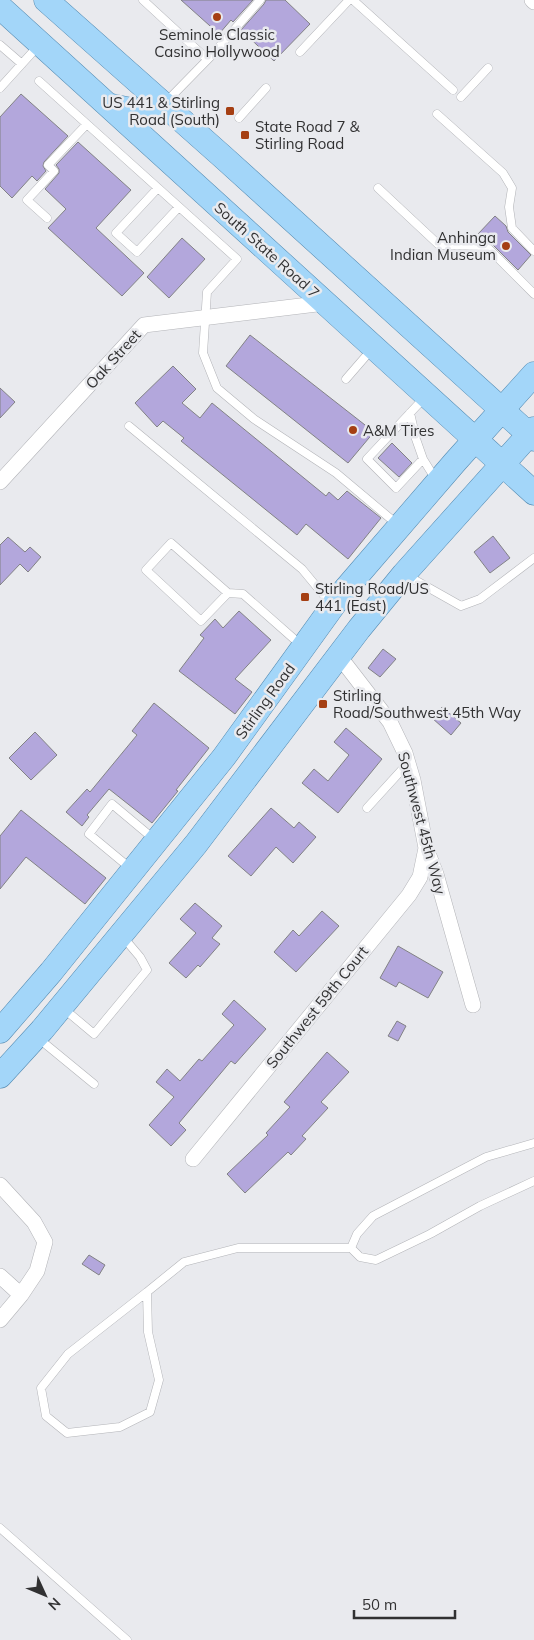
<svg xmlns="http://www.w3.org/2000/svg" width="534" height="1640" font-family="Mulish,sans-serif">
<rect width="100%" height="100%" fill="#e9eaee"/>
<!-- building -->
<path fill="#b3a7dc" stroke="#828285" d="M181 0H253L233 22 231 20 219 34Z
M266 0H285L310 24 274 61 241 30 264 4Z
M21 94 68 136 44 162 43 166 46 171 37 181 32 176 12 198 0 186V117Z
M78 142 131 190 96 228 144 273 122 296 48 228 66 209 45 189 59 173V169L56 165Z
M495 216 506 226 508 232 531 255 518 270 490 242 484 240 478 234Z
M182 238 205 259 169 298 147 277Z
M250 335 374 432 348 463 226 366Z
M173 366 196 389 182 403 200 418 212 403 326 496 329 492 338 500 347 491 381 518 348 559 306 524 297 535 181 441 184 438 163 421 157 427 135 403Z
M0 388 15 402 0 418Z
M392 443 412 463 399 477 378 458Z
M493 536 510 558 490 573 474 552Z
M8 537 25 552 30 547 41 557 28 572 20 564 0 585V545Z
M239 611 271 640 235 679 252 692 235 714 179 671 204 638 200 635 215 619 223 628Z
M383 649 396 659 380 677 368 668Z
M154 703 209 748 176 790 178 791 152 823 109 789 87 815 89 817 82 826 66 812 87 789 90 792 137 735 132 731Z
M442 707 461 723 451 735 432 718Z
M346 728 382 759 338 813 302 783 314 769 328 781 349 755 334 742Z
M35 732 57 755 31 780 9 758Z
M271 808 294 828 299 822 316 837 293 863 276 847 251 876 228 856Z
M21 810 106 878 85 904 26 857 0 889V836Z
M195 903 222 926 212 938 220 944 200 967 198 965 186 978 169 963 196 933 180 919Z
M322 911 339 926 296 972 274 952 293 930 299 936Z
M398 946 443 972 428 998 399 982 396 987 380 978Z
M234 1000 266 1029 235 1064 231 1061 179 1123 186 1130 171 1146 149 1125 174 1097 156 1082 167 1069 180 1081 199 1059 202 1061 234 1025 222 1014Z
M397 1021 406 1026 398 1041 388 1036Z
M327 1052 349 1072 321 1102 328 1108 302 1136 306 1139 291 1155 288 1152 245 1193 227 1174 268 1135 266 1133 290 1107 284 1102Z
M89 1255 105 1265 99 1275 82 1264Z"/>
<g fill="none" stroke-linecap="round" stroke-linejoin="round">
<!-- lane casing -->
<g stroke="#b3b4b8" stroke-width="9">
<path id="lane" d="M143 0 207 59
M353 0 453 90
M0 45 22 64
M300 52 349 0
M39 81 237 259 207 292 203 353 217 388 254 419 336 473 398 525
M0 88 39 45
M461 97 488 68
M165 103 213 54 260 0
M437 114 503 173 512 188 509 207 512 228 534 251
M239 118 266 88
M378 188 439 245 486 246 534 294
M157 189 116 233 137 252 178 208
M47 218 27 200 54 171 48 165 86 125
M346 379 372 349
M410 413 416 439 423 459 436 480
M129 426 302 569 331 604
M423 459 396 488 367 459 425 397
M406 575 461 606 480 599 534 558
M228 593 201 621 146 570 171 543 228 593 243 594 302 646
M367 808 408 763
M130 868 89 834 112 804 155 840
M63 1008 94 1034 147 970 140 957 123 937
M38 1038 94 1084
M534 1143 486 1157 373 1216 357 1234 351 1248 360 1257 376 1260 430 1234 480 1206 534 1181
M147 1292 68 1354 41 1388 46 1416 67 1433 120 1427 150 1412 159 1380 148 1332 147 1292 184 1262 238 1248H351
M0 1528 127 1640"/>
</g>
<!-- street casing -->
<g stroke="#b3b4b8" stroke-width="16">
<path id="street" d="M532 0 534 2
M0 482 144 325 325 303
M339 656 390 722 405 753 413 780 426 848 436 874 473 1005
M193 1159 409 895 420 877 426 848
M0 1185 34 1222 45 1242 37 1271 21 1295 0 1320
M0 1276 21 1295"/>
</g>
<!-- primary casing -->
<g stroke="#538ab1" stroke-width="25">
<path id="primary" d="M46 0 223 157 534 439
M0 7 534 493
M108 105C130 110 142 114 164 104
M0 1031 51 972 224 757 343 592 455 462 534 374
M0 1076 42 1030 196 844 359 629 404 574 534 429"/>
</g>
<!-- lane -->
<use href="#lane" stroke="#fff" stroke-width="8"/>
<!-- street -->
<use href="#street" stroke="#fff" stroke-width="15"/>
<!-- primary -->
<use href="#primary" stroke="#a3d6f9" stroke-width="24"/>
</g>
<!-- markers -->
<g fill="#a53f13" stroke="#e9eaee" stroke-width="2">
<circle cx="217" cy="17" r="5"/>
<rect x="225" y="106" width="10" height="10" rx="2.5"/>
<rect x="240" y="130" width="10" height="10" rx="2.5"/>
<circle cx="506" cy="246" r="5"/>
<circle cx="353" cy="430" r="5"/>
<rect x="300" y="592" width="10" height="10" rx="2.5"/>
<rect x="318" y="699" width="10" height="10" rx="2.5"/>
</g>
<g text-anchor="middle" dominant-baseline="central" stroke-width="5" stroke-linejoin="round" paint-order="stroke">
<!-- poi labels -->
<g font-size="15" fill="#313132" stroke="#e9eaee" text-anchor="start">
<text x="217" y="34" text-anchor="middle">Seminole Classic<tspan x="217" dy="17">Casino Hollywood</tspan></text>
<text x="220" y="102" text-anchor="end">US 441 &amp; Stirling<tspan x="220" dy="17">Road (South)</tspan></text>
<text x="255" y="126">State Road 7 &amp;<tspan x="255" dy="17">Stirling Road</tspan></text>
<text x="496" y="237" text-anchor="end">Anhinga<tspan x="496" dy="17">Indian Museum</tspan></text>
<text x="363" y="430">A&amp;M Tires</text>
<text x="315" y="588">Stirling Road/US<tspan x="315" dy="17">441 (East)</tspan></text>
<text x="333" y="695">Stirling<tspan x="333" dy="17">Road/Southwest 45th Way</tspan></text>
</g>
<!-- street labels -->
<g font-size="15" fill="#313132" stroke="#e9eaee">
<text transform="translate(267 250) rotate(42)">South State Road 7</text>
<text transform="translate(113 359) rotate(-48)">Oak Street</text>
<text transform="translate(265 701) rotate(-54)">Stirling Road</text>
<text transform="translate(422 823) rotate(75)">Southwest 45th Way</text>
<text transform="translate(317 1007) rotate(-51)">Southwest 59th Court</text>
</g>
</g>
<!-- north arrow -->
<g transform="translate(45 1595) rotate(134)" stroke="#e9eaee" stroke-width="4" paint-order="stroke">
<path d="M0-4L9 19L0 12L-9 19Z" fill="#313132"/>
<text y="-8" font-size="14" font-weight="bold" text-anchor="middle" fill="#313132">N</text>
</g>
<!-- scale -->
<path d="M354 1610v8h101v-8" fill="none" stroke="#313132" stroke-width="2.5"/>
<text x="362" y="1610" font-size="15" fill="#313132" stroke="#e9eaee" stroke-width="4" paint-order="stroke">50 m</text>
</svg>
